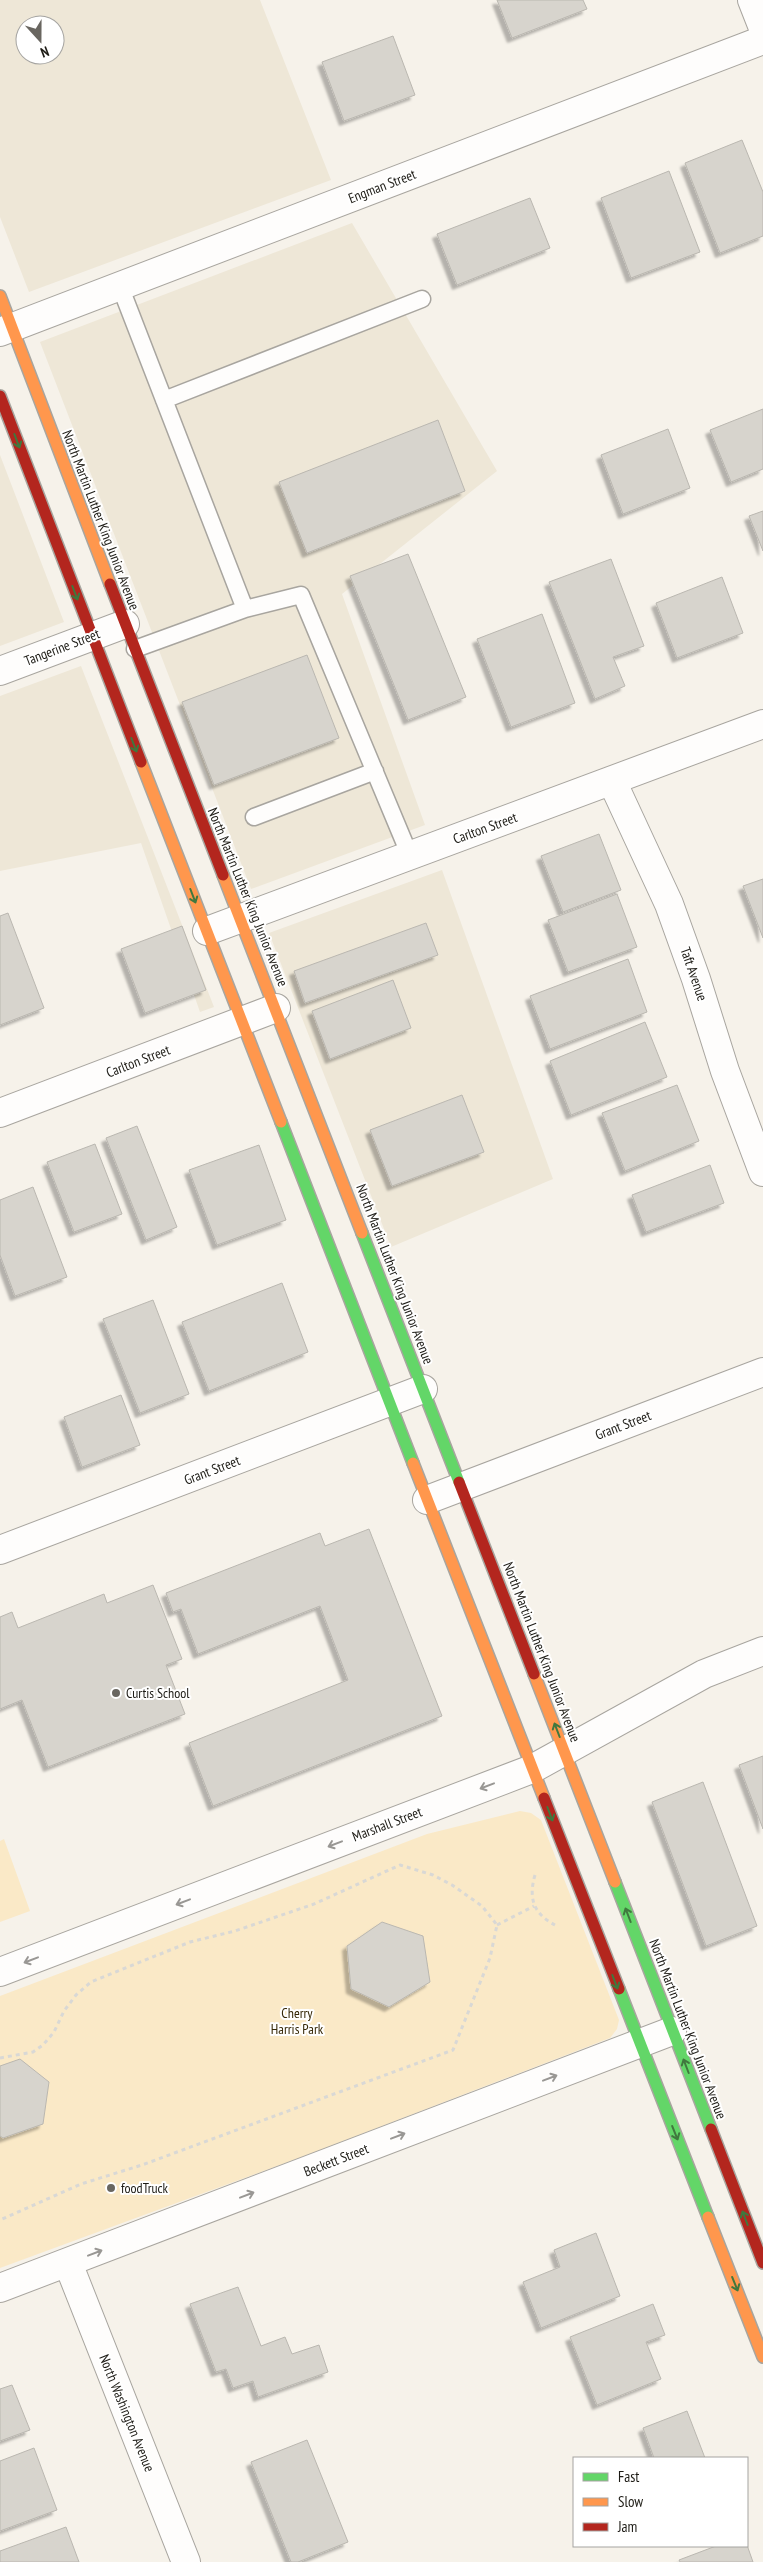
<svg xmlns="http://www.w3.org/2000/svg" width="763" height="2562" font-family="'PT Sans Narrow',sans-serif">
<defs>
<filter id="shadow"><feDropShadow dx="-4.5" dy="4.5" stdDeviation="1" flood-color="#0004"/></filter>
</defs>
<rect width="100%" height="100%" fill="#f6f2ea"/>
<!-- built -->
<path fill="#eee7d7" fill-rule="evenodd" d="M0 0H260L331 180 29 292 0 217ZM25 25H55V55H25Z
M352 223 497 471 342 594 425 825 251 889 40 342Z
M0 455 64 622 0 646Z
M81 666 214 1007 200 1012 141 843 0 871V696Z
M442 870 553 1179 391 1247 269 933Z"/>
<!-- green -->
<path fill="#fae9c7" d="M520 1811 531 1813 541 1820 619 2020 617 2029 610 2038 307 2155 0 2268V1996L427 1834Z
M4 1839 30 1911 0 1922V1841Z"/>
<!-- building -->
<path fill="#d7d4cd" stroke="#bab7b0" filter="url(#shadow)" d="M497 0H583L587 9 512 38Z
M393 36 415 95 344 121 322 62Z
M742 140 763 192V236L720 253 685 163Z
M669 171 700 252 631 278 601 198Z
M530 198 550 248 457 285 437 234Z
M763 409V469L731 482 710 430Z
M438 420 465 491 307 553 279 482Z
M668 429 690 488 623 514 601 455Z
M763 511V551L749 516Z
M408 554 466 697 408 720 350 576Z
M611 559 644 646 613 657 625 686 595 699 549 582Z
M722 577 743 633 677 658 656 603Z
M542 614 575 703 511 727 477 639Z
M307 655 339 738 214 785 182 702Z
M599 834 621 890 563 912 541 856Z
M763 879V938L743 886Z
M617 894 637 947 568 972 548 920Z
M8 913 44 1008 0 1025V916Z
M426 923 438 955 305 1003 294 971Z
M182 926 206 990 145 1013 121 949Z
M628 959 647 1012 550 1049 530 996Z
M393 980 411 1028 330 1059 312 1011Z
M645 1022 667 1077 571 1115 550 1061Z
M677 1085 699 1141 625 1171 602 1113Z
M462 1095 484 1152 392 1186 370 1130Z
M137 1126 177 1227 146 1240 106 1138Z
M95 1144 122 1214 74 1232 47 1162Z
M259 1145 286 1220 217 1245 189 1170Z
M710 1165 724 1203 646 1232 632 1195Z
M33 1187 67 1277 15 1296 0 1255V1200Z
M282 1283 308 1352 209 1391 182 1322Z
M153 1300 189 1394 140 1413 103 1319Z
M121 1395 140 1445 82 1467 64 1417Z
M369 1529 442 1716 213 1806 189 1743 348 1680 320 1606 198 1654 181 1609 173 1612 166 1593 320 1533 325 1546Z
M153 1585 182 1659 166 1665 185 1714 48 1767 22 1700 0 1709V1617L12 1612 18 1628 104 1594 107 1603Z
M763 1756V1829L739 1765Z
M703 1782 757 1926 706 1946 652 1802Z
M382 1922 423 1936 430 1982 389 2007 351 1989 347 1946Z
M20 2059 49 2082 43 2124 3 2138 0 2136V2066Z
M596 2233 620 2296 541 2328 523 2282 560 2267 554 2250Z
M238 2287 261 2346 285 2337 292 2354 319 2345 328 2372 258 2397 253 2381 233 2388 226 2369 216 2372 190 2304Z
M653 2304 665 2335 646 2342 661 2379 597 2405 570 2337Z
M12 2385 30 2430 0 2441V2389Z
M687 2411 705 2458H654L643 2428Z
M307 2440 348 2542 298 2562H291L251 2462Z
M34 2448 57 2510 0 2531V2461Z
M66 2527 79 2562H0V2551Z
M747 2545 753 2562H680L679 2560 716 2546Z"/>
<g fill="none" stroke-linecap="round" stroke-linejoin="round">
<!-- lane casing -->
<g stroke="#a8a59f" stroke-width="19">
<path id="lane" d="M120 286 245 609 135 649
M164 400 422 299
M245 609 301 595 410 856
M254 817 375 771"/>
</g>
<!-- street casing -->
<g stroke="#a8a59f" stroke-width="30">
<path id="street" d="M752 0 763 28
M0 332 763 40
M0 671 125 624
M612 781 669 904 696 979 725 1071 763 1172
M207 931 763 724
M0 1113 276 1008
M427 1500 763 1372
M0 1550 423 1389
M0 1972 532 1769 704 1674 763 1651
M68 2263 186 2562
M0 2288 672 2031"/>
</g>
<!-- fast casing -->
<g stroke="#a8a59f" stroke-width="14">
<path id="fast" d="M281 1122 413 1463
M362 1233 459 1482
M615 1882 711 2129
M619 1989 708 2217"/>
</g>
<!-- slow casing -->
<g stroke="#a8a59f" stroke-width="14">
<path id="slow" d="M0 296 110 584
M141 762 281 1122
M223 875 362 1233
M413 1463 544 1798
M534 1674 615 1882
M708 2217 763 2357"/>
</g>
<!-- jam casing -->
<g stroke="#a8a59f" stroke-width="14">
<path id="jam" d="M0 396 141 762
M110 584 223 875
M459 1482 534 1674
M544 1798 619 1989
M711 2129 763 2263"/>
</g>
<!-- path -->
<path stroke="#d9d8d5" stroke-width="3" stroke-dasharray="4 4" stroke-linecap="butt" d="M535 1875C528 1899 534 1914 555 1925
M497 1925 534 1906
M0 2058 33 2052 43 2045 54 2032 64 2011 76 1995 91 1982 190 1942 235 1931 314 1904 400 1865 433 1875 452 1885 482 1906 497 1925 490 1958 453 2050 142 2165 81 2184 0 2220"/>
<!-- lane -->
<use href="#lane" stroke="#fefdfc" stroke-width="16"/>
<!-- street -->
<use href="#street" stroke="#fefdfc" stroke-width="28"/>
<!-- fast -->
<use href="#fast" stroke="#63d668" stroke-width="11"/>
<!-- slow -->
<use href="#slow" stroke="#ff974d" stroke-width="11"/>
<!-- jam -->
<use href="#jam" stroke="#b3261e" stroke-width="11"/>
</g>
<!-- one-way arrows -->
<defs><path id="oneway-shaft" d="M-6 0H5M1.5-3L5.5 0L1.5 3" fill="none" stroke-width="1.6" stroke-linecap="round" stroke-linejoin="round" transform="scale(1.25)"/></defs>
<g stroke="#40783e">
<use href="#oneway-shaft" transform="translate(17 441) rotate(69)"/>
<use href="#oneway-shaft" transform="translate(75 593) rotate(69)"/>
<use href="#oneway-shaft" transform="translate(134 745) rotate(69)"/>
<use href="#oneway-shaft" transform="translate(193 896) rotate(69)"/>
<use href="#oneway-shaft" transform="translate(557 1730) rotate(-111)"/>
<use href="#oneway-shaft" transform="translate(550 1814) rotate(69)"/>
<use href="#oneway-shaft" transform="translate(628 1915) rotate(-111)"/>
<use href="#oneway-shaft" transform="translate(615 1982) rotate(69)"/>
<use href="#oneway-shaft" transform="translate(686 2066) rotate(-111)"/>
<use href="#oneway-shaft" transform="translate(675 2133) rotate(68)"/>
<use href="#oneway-shaft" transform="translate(745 2218) rotate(-111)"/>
<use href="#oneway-shaft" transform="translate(735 2284) rotate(68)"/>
</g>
<g stroke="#999794">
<use href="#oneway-shaft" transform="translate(487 1786) rotate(159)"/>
<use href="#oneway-shaft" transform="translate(335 1844) rotate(159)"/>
<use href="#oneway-shaft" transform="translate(183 1902) rotate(159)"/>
<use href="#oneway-shaft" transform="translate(31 1960) rotate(159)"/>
<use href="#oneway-shaft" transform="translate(550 2078) rotate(-21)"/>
<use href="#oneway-shaft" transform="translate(398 2136) rotate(-21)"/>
<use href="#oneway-shaft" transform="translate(247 2195) rotate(-21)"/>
<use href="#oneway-shaft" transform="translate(95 2253) rotate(-21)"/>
</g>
<!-- markers -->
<g fill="#696660" stroke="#fff" stroke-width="2">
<circle cx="116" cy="1693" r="5"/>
<circle cx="111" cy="2188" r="5"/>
</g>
<g text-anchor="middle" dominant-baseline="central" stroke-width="4" stroke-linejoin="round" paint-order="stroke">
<!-- street labels -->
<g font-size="14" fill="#1d1b15" stroke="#fff">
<text transform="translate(382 186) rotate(-21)">Engman Street</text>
<text transform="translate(101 520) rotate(69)">North Martin Luther King Junior Avenue</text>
<text transform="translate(62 647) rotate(-21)">Tangerine Street</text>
<text transform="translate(485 828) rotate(-20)">Carlton Street</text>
<text transform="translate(248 897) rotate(68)">North Martin Luther King Junior Avenue</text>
<text transform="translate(694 974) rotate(71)">Taft Avenue</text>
<text transform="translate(138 1061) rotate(-21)">Carlton Street</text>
<text transform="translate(395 1274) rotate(69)">North Martin Luther King Junior Avenue</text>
<text transform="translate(623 1425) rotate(-21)">Grant Street</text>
<text transform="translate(212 1470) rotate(-21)">Grant Street</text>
<text transform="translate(542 1652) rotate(69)">North Martin Luther King Junior Avenue</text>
<text transform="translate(387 1824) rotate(-21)">Marshall Street</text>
<text transform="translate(688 2029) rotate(69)">North Martin Luther King Junior Avenue</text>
<text transform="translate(336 2160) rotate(-21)">Beckett Street</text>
<text transform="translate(127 2413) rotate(68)">North Washington Avenue</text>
</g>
<!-- poi labels -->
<g font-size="14" fill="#1d1b15" stroke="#fff" text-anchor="start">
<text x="126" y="1693">Curtis School</text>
<text x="121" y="2188">foodTruck</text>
</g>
<!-- park labels -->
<g font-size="14" fill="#362807" stroke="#fff">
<text x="297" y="2013">Cherry<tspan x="297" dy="16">Harris Park</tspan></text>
</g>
</g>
<!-- legend -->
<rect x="573" y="2457" width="175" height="90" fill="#ffffff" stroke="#a5a4a1"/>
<rect x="583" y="2473" width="25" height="8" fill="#63d668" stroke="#a5a4a1"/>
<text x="618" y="2482" font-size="15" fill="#1d1b15">Fast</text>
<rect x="583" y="2498" width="25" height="8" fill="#ff974d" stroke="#a5a4a1"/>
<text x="618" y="2507" font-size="15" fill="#1d1b15">Slow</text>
<rect x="583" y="2523" width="25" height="8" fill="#b3261e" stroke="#a5a4a1"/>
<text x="618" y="2532" font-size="15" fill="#1d1b15">Jam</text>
<!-- north arrow -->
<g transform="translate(40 40) rotate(159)"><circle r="24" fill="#ffffff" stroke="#a5a4a1"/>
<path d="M0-4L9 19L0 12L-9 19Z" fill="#696660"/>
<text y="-8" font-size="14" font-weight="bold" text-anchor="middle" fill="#1d1b15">N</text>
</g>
</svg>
